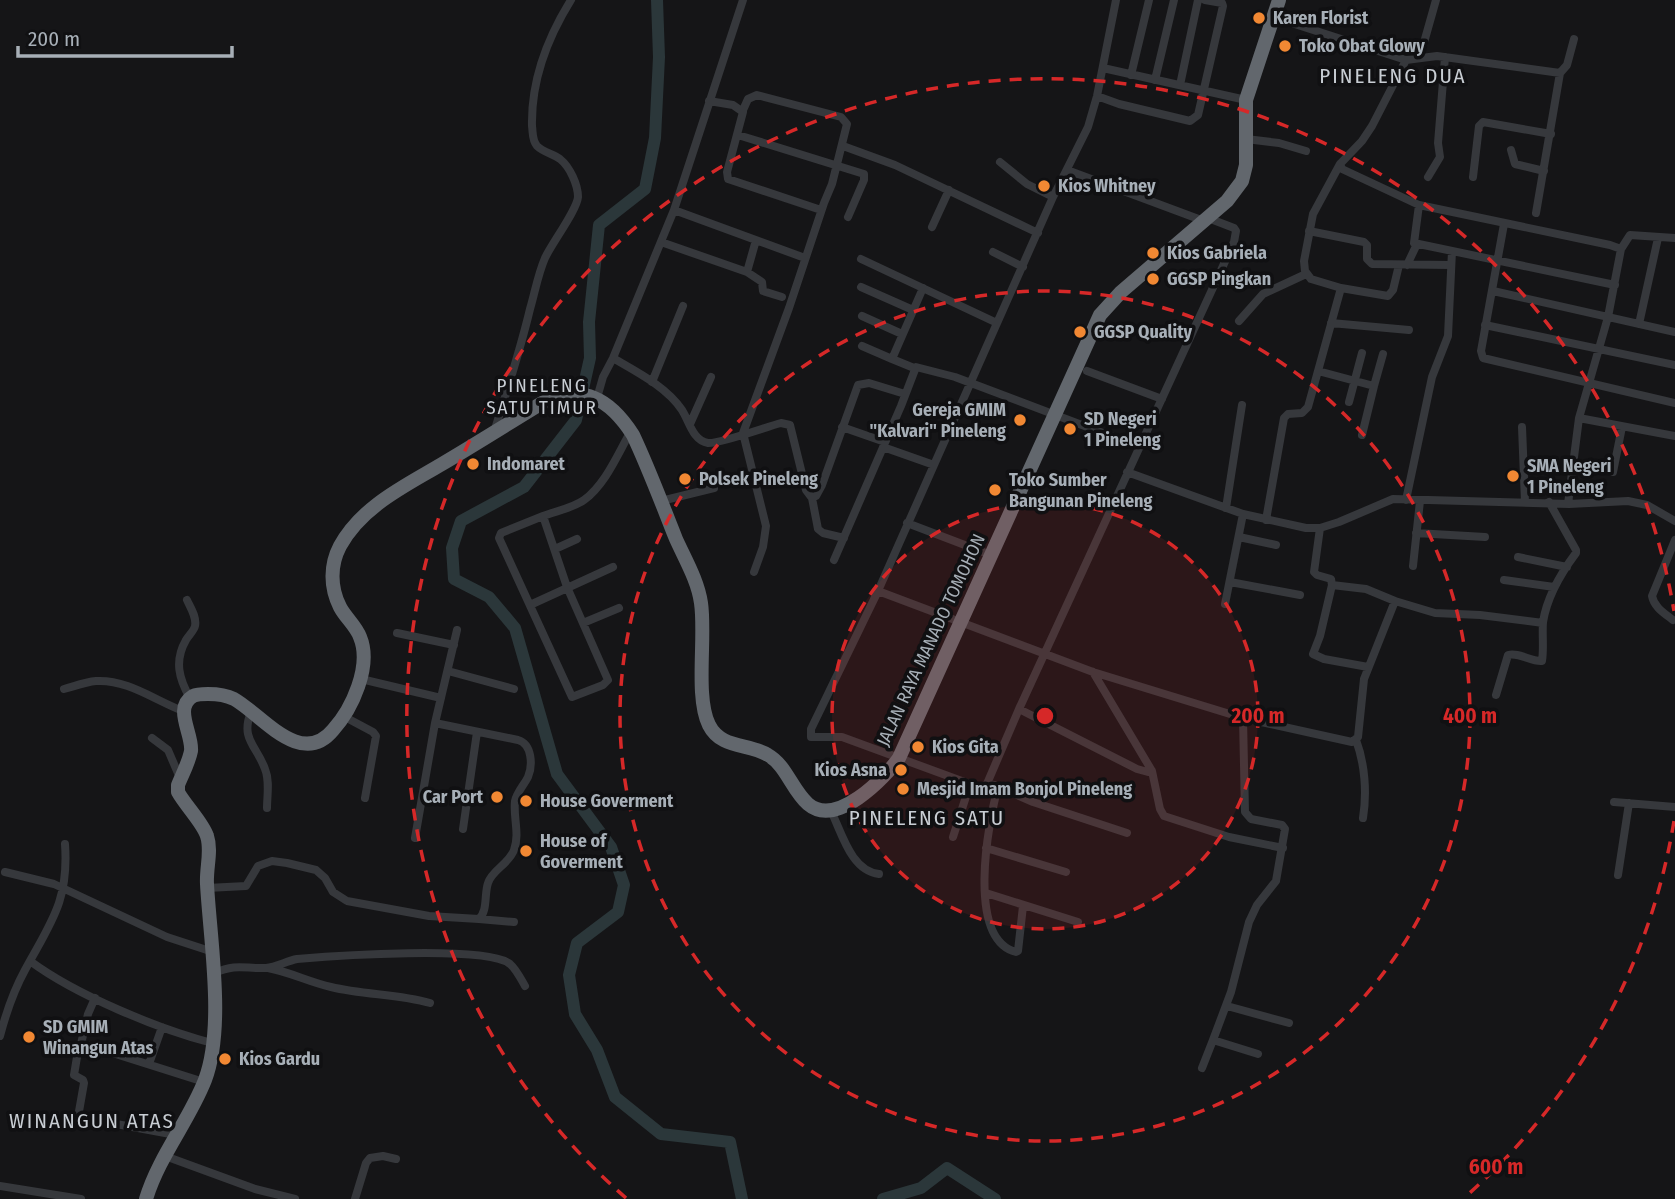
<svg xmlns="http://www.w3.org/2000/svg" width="1675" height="1199" font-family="'Fira Sans Condensed',sans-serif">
<rect width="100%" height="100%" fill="#151517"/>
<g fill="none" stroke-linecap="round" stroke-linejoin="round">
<!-- river -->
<path stroke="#2b373a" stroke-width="12" d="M657 0 659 57 655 138 645 189 599 225 589 322 590 358 576 420 524 487 461 521 452 548 454 579 489 597 515 628 557 774 611 847 624 885 618 912 577 943 569 975 575 1014 597 1050 615 1097 661 1134 730 1142 742 1199
M883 1199 921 1188 947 1168 995 1199"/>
<!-- street -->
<path stroke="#36383c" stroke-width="8" d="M1116 0 1097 96 1088 127 1053 197 878 591 811 729V737H842L970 784 982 788 986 786 1019 709 1234 242 1236 231 1234 228 1208 218
M1273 17 1406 60 1437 56 1560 73 1536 213
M1416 58 1423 46 1436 0
M1406 60 1372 126 1362 141 1340 164 1342 169 1419 205 1610 245 1621 249 1608 317 1579 418 1568 504
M1103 68 1246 100
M1560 73 1567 65 1574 39
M1131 75 1149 0
M1155 80 1174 0
M1180 85 1198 0
M1097 96 1119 104 1190 121 1198 115 1223 6 1222 3 1205 0
M709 101 733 105 743 112 727 172 728 179 821 210
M743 110 748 99 757 95 841 117 847 124 832 184 824 203 789 308 743 433 766 526 763 547 754 572
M738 135 864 174V180L848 217
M1246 139 1279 143 1306 151
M843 146 895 165 1038 233
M1511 150 1515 164 1544 171
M1000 162 1027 184 1053 197
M1067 170 1204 221
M1428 177 1440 157 1438 143 1445 57
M1473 177 1479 126 1483 122 1551 134
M1419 205 1414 243 1615 285
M674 210 805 258
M1504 224 1481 351 1483 358 1675 403
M932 227 949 190
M1309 231 1364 242 1367 245V259L1372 264 1450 265
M661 242 747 272 762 282 763 291 782 297
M1621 249 1630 235 1675 238
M993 252 1023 267
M861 259 997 323
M1407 265 1417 244
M747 272 756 240
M861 287 913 310
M1341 288 1388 296 1393 290 1399 265
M1493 291 1675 332
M862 316 902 334
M1239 321 1263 294 1306 274
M1331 323 1409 330
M1639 324 1658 238
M1485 325 1675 365
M862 346 892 359 923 288
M613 358C637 372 667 387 682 410 689 421 693 441 708 443 719 444 766 427 781 423L790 425 806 490 812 498 816 496 822 485 858 385 869 383 905 394
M892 359 914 368
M1087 371 1162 399
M1318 371 1374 386 1362 435
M652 382 683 306
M1374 386 1383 354
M597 398 603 377 613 358 674 210 743 0
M1349 402 1362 353
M1579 418 1675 436
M690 424 711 377
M842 427 885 442
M1522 427 1525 502
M494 432C507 391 520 351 530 309 535 292 538 274 545 258 552 243 577 210 578 197 578 185 570 167 560 159 553 154 543 152 537 146 532 140 533 133 532 126 531 81 548 37 571 0
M883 447 934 465
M1127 472 1243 514 1306 528H1320L1339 522 1393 499 1569 504 1628 501 1647 505 1675 521
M1613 472 1622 427
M812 498 818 529 823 533 844 538
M1406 500 1432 377 1448 336 1452 251
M661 501 714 488
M1226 508 1242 405
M543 516 501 533 499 538 572 697 603 685 608 680 567 587 543 516C556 511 573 508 584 500 606 484 618 453 631 431
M1266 520 1284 418 1288 414 1302 413 1308 407 1341 288 1311 279 1305 271 1304 261 1313 214 1340 164
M907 523 991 555
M1416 533 1485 537
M1239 537 1276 545
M555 549 577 539
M1518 557 1567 567
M834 560 901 406 916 367 955 377 1140 447
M1413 566 1420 501
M1504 580 1554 587
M1230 582 1300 595
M1332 585 1320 636 1313 654 1324 659 1368 667
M878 591 1093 672 1243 718 1352 742 1358 737 1364 679 1395 601 1366 589 1332 585 1331 579 1317 575 1314 572 1320 528
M187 600C190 607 197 617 195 626 194 631 188 636 186 640 174 661 179 679 190 698
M1395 601 1435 613 1480 615 1543 623
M1225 604 1243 514
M530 605 613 567
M1673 620C1664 613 1654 607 1652 596L1675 540
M583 623 619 608
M397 633 454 645
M448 671 514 689
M361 679 441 698
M64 689C75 686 85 682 96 681 127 679 156 701 183 711
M1496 695 1508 655C1519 652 1531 662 1542 661 1544 648 1542 635 1543 622 1547 597 1561 573 1576 553V550L1549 502
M1019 709 1137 769 1148 772 1152 771 1093 672
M251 712C240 739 257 746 265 769 270 781 267 796 267 808
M343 716 373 732 376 736 365 798
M1243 718 1245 812 1251 819 1282 825 1285 829 1276 881 1257 905 1249 922 1231 992 1213 1040 1258 1054
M152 738 168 750 180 778
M1356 740C1365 764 1367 793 1363 818
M1152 771 1160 809 1164 816 1229 837 1283 848
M994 785 1033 802 1127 833
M998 787C988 823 966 939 1016 952L1018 951 1023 906
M1614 802 1675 807
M831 811C842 833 851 871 879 874
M463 829 477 732
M953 837 970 784
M415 838 435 723 457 630
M986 848 1066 872
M5 872 54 884 167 937 213 952
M1618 875 1629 803
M207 888 246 886 258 866 272 861 287 863 316 870 325 878 333 892 347 901 429 916 479 919C488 910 484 895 488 883 492 870 509 864 514 850 520 834 513 817 515 801 517 792 524 785 528 777 533 765 532 744 518 740L435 723
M986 893 1078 922
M479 919 514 922
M30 961C76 995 158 1029 212 1043
M268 968C290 972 309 982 331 987 364 995 398 994 430 1003
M214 973C238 963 244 969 266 968 276 967 287 961 297 959 332 956 486 945 510 964 516 969 521 979 525 986
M1227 1006 1289 1023
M0 1036C6 1013 14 990 25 970 51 922 69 901 65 844
M81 1044 88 1014 95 998
M149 1064 162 1027
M1202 1068 1213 1040
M176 1135 78 1117 84 1083 83 1080 74 1075 79 1045 84 1044 204 1082
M165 1156 255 1189 295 1199
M0 1186 81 1199
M355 1199 366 1163 370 1158 383 1156 396 1159"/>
<!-- highway -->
<path stroke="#62676d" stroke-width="14" d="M146 1199C159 1156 189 1121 205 1080 225 1027 210 940 207 884 206 868 212 851 207 836 203 823 185 805 178 792V785C182 775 189 762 191 751 193 734 173 708 193 696 197 694 203 694 208 694 217 694 226 695 234 699 261 714 301 769 333 730 352 709 372 666 360 637 356 626 345 617 340 607 330 587 330 565 340 546 362 506 405 486 442 464 476 444 509 423 542 403 583 383 610 399 633 435 649 469 662 504 676 539 685 559 698 581 701 603 706 637 695 697 709 725 721 749 748 743 768 755 786 765 792 790 808 804 836 828 884 779 899 758L1100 315 1121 292 1227 201 1242 181 1246 165V100L1279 0"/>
</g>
<!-- distance rings -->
<circle cx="1045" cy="716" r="213" fill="#d62828" fill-opacity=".12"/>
<g fill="none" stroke="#d62828" stroke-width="3.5" stroke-dasharray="12 9">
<circle cx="1045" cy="716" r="213"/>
<circle cx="1045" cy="716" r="425"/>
<path d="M1674 821A638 638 0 0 1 1464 1198M626 1198A638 638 0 1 1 1674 611"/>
</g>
<!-- markers -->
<g fill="#f18833" stroke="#101012" stroke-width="2.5">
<circle cx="1259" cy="18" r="7"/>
<circle cx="1285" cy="46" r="7"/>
<circle cx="1044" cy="186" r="7"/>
<circle cx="1153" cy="253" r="7"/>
<circle cx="1153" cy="279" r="7"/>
<circle cx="1080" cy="332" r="7"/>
<circle cx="1020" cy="420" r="7"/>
<circle cx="1070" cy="429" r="7"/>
<circle cx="473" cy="464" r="7"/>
<circle cx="1513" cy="476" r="7"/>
<circle cx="685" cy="479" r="7"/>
<circle cx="995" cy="490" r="7"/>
<circle cx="918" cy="747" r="7"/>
<circle cx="901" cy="770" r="7"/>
<circle cx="903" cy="789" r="7"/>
<circle cx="497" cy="797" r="7"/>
<circle cx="526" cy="801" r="7"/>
<circle cx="526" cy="851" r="7"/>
<circle cx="29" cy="1037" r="7"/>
<circle cx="225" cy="1059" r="7"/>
</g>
<g text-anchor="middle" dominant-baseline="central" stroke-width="7" stroke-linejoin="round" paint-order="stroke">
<!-- poi labels -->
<g font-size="18" font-weight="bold" fill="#a7afb7" stroke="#101012" text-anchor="start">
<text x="1273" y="18">Karen Florist</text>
<text x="1299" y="46">Toko Obat Glowy</text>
<text x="1058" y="186">Kios Whitney</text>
<text x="1167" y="253">Kios Gabriela</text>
<text x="1167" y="279">GGSP Pingkan</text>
<text x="1094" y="332">GGSP Quality</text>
<text x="1006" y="410" text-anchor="end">Gereja GMIM<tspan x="1006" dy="21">"Kalvari" Pineleng</tspan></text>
<text x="1084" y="419">SD Negeri<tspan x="1084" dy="21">1 Pineleng</tspan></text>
<text x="487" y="464">Indomaret</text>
<text x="1527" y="466">SMA Negeri<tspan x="1527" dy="21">1 Pineleng</tspan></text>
<text x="699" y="479">Polsek Pineleng</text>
<text x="1009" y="480">Toko Sumber<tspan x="1009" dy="21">Bangunan Pineleng</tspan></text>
<text x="932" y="747">Kios Gita</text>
<text x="887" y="770" text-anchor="end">Kios Asna</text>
<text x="917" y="789">Mesjid Imam Bonjol Pineleng</text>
<text x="483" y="797" text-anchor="end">Car Port</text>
<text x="540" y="801">House Goverment</text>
<text x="540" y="841">House of<tspan x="540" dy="21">Goverment</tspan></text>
<text x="43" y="1027">SD GMIM<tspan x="43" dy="21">Winangun Atas</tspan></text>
<text x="239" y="1059">Kios Gardu</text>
</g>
<!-- street labels -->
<g font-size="18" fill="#a7afb7" stroke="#101012">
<text transform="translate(931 640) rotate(-65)">JALAN RAYA MANADO TOMOHON</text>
</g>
<!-- neighbourhood labels -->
<g font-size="19" letter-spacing="2" fill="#c8cdd3" stroke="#101012">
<text x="542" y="385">PINELENG<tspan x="542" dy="22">SATU TIMUR</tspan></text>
</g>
<!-- quarter labels -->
<g font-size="21" letter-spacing="2" fill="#c8cdd3" stroke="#101012">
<text x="1393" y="76">PINELENG DUA</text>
<text x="927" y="818">PINELENG SATU</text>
<text x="92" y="1121">WINANGUN ATAS</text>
</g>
</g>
<circle cx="1045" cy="716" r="10" fill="#d62828" stroke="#101012" stroke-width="3.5"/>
<g font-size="21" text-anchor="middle" font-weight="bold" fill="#d62828" stroke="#101012" stroke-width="7" stroke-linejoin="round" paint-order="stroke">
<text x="1258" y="723">200 m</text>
<text x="1470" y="723">400 m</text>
<text x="1496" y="1174">600 m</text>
</g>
<!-- scale -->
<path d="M18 46v10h214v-10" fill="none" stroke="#a7afb7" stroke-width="3.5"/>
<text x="28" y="46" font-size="21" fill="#a7afb7" stroke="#101012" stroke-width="5" paint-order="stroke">200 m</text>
</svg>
